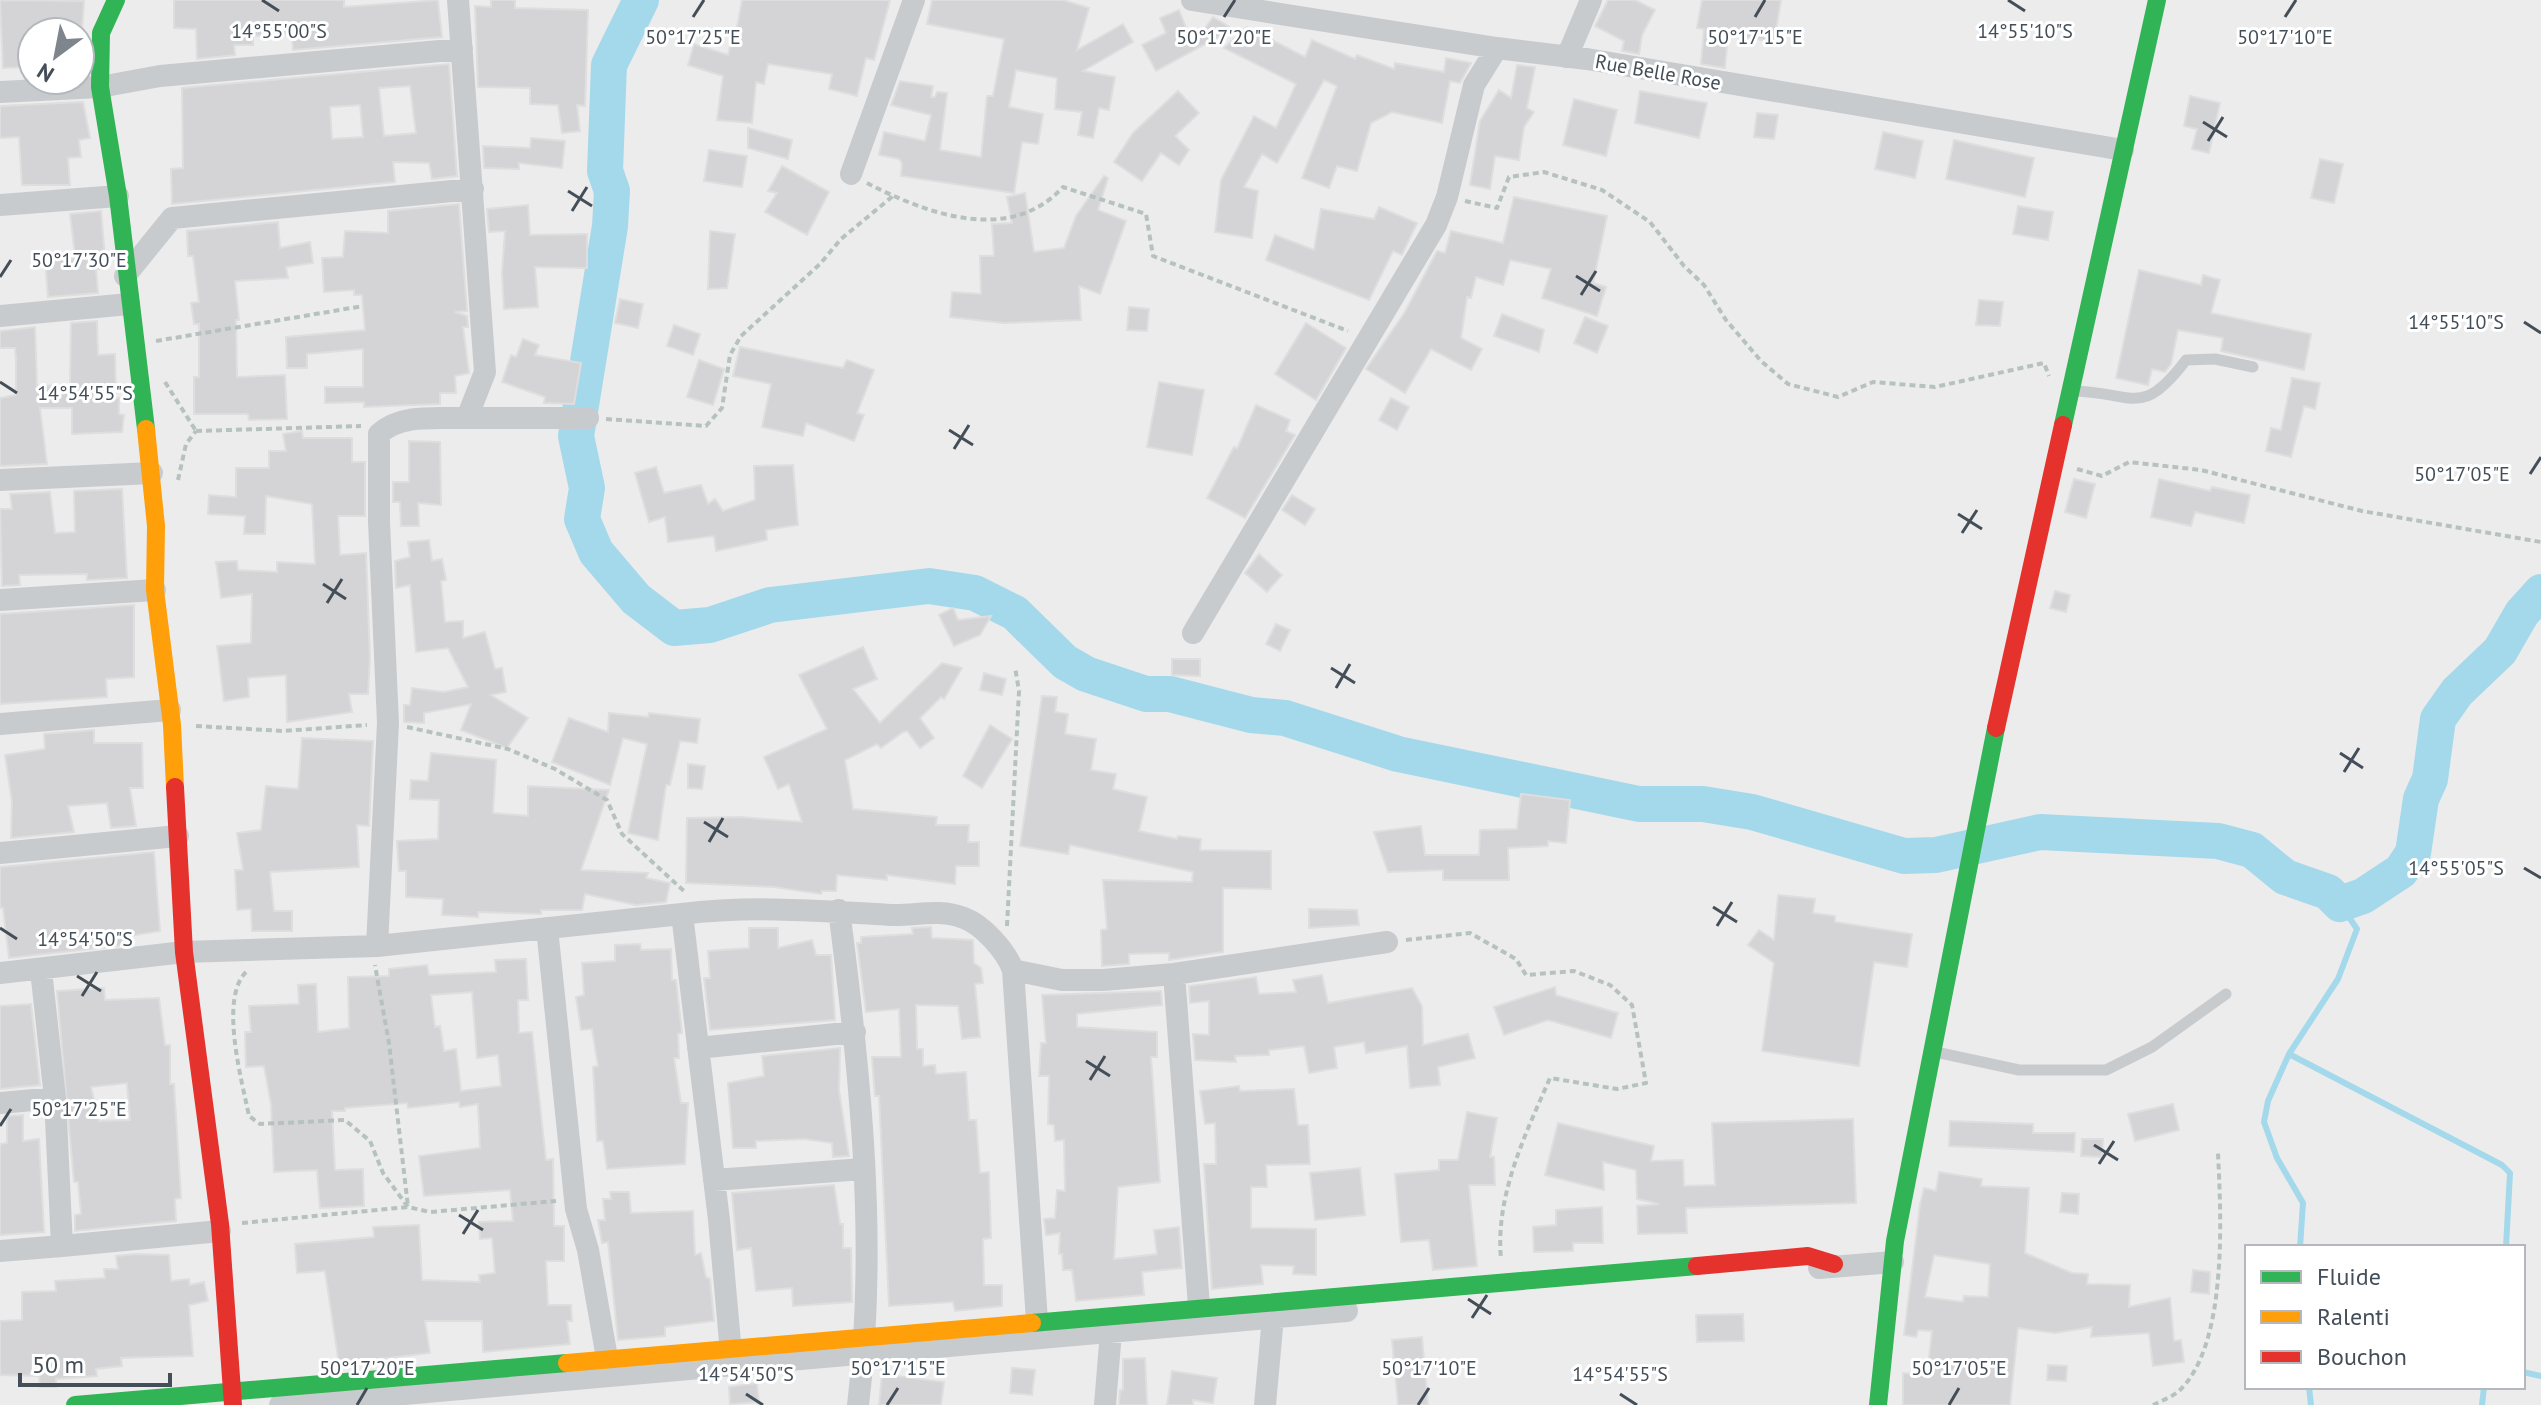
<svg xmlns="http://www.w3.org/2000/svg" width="2541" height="1405" font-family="'PT Sans',sans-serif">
<rect width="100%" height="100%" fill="#edecec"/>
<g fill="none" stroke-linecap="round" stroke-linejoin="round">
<!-- stream -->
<path stroke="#a4d9eb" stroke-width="6" d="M2340 904 2357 929 2338 979 2289 1054 2502 1165 2510 1173 2506 1247
M2289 1054 2268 1101 2264 1122 2277 1158 2303 1203 2300 1247
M2523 1372 2541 1376
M2309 1387 2311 1405
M2482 1405 2484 1387"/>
<!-- river -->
<path stroke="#a4d9eb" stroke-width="36" d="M641 0 609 65 605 171 612 191 610 226 576 436 587 488 582 519 596 552 636 599 674 628 710 625 770 605 929 586 975 593 1015 613 1065 662 1086 674 1146 694H1170L1251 715 1285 718 1398 754 1639 804H1703L1752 812 1904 856 1936 855 2040 832 2218 841 2252 850 2285 877 2328 892 2340 904 2363 896 2401 871 2413 853 2421 799 2430 779 2438 719 2457 692 2500 651 2522 613 2541 592"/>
</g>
<!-- building -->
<path fill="#d4d4d6" stroke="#dededf" stroke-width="2" fill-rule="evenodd" d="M0 0 84 1 82 32H30L31 67 3 68Z
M174 0H344V7L438 0 442 37 293 50 292 34 253 36V45H234L235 55 197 59 196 29 174 28Z
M491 0H515V8L588 10 585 106 577 105 580 131 562 133 558 105 530 104V88L478 87 475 6 491 7Z
M742 0H890L874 60 866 58 857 96 829 89 832 74 768 64 764 84 756 82 752 123 717 120 723 76 688 65 694 44 728 55 732 37 735 38Z
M932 0H1063L1089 8 1077 50 1123 24 1133 42 1083 71 1115 77 1109 110 1099 108 1093 138 1078 135 1082 112 1055 109 1057 78 1016 70 1009 107 1043 114 1038 144 1022 142 1014 193 901 176 902 163 899 159 879 155 884 132 925 141 931 115 891 105 900 81 933 86 931 97H935L937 92 947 93 940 150 981 157 987 96H993L1004 39 927 24Z
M1608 0H1635L1655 10 1642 35 1639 54 1622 51 1624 41 1595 26Z
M1702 0H1781L1774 42 1728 34 1725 68 1701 64 1704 29 1697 28Z
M1179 10 1193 45 1213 17 1233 29 1156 71 1142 45 1166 33 1160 18Z
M1247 27 1305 57 1312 40 1355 59 1357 55 1394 69 1395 63 1444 72 1446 58 1471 63 1460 83 1450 81 1442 123 1392 112 1371 123 1357 171 1337 166 1329 188 1302 178 1337 86 1324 80 1277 163 1262 154 1244 187 1258 191 1252 238 1215 232 1221 180 1254 116 1276 128 1296 84 1224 48Z
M449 64 457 176 432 179 429 163 393 162 395 182 172 204 171 169 183 168 182 88ZM410 86 416 133 384 136 379 88ZM360 105 363 137 332 139 330 107Z
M1517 65 1535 67 1527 108 1534 112 1524 127 1519 160 1495 156 1490 189 1470 185 1480 121 1499 90 1511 98Z
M1178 91 1199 113 1175 136 1189 150 1179 165 1161 153 1142 181 1114 162 1133 133Z
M1640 91 1707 103 1699 138 1635 123Z
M2190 96 2220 103 2209 153 2192 149 2197 129 2184 126Z
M1574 99 1617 110 1606 156 1563 145Z
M83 102 90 138 79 140 81 157 68 158 70 185H22L19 137 0 138V106Z
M1757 113 1778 115 1774 139 1754 137Z
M748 128 792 140 788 159 748 148Z
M1883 132 1923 141 1915 178 1875 169Z
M531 138 565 141 562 168 519 163V169L484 168 483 146 530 148Z
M1954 140 2034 158 2025 197 1946 179Z
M709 150 747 156 742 187 704 181Z
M2320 159 2343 164 2334 203 2311 198Z
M782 166 829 192 807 235 765 212 777 193 768 191Z
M1104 176 1108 178 1098 210 1126 221 1100 294 1079 286 1081 320 1004 323 950 317 952 292 981 294 980 256H994L992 224 1012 223 1007 197 1025 193 1034 252 1064 248 1076 216Z
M1514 197 1607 216 1593 283 1606 287 1597 316 1542 298 1551 269 1510 260 1503 285 1476 277 1471 298 1467 297 1461 338 1482 349 1471 370 1431 349 1405 393 1366 369 1405 312 1437 251 1445 253 1451 231 1503 243Z
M459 204 467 311 455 312 467 316 468 327H463L469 373 455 376 456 393H440V404L364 407V402L325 403V387H363V349L307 354V368H287L286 337 365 330 362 295H354V290L324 292 322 258 343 257 345 231 388 233V211Z
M528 205 530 235 587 234V268L535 267 538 307 504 309 502 273 505 231 489 232 487 209Z
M2018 206 2053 212 2048 240 2013 234Z
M1379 207 1417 223 1402 255 1393 251 1369 300 1266 260 1275 235 1314 250 1321 209 1374 219Z
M101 211 106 269H96L98 293 48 297 45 259H72L75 255 70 214Z
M278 222 280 248 310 242 313 263 286 267 288 278 235 281 239 320H236L237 377 285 375 287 419 249 420 248 414H194V377H199V324H194L191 303 199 302 193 256H188L187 231Z
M710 231 735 234 727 288 708 289Z
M2139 270 2201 285 2203 275 2220 280 2211 313 2311 334 2304 370 2221 351 2223 338 2178 330 2171 364 2165 372 2152 369 2148 385 2116 378Z
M620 299 643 304 638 328 615 323Z
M1979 300 2003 302 2000 326 1976 325Z
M1129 307 1149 309 1147 331 1127 330Z
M1502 314 1544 330 1539 352 1494 336Z
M1585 317 1608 326 1597 353 1574 343Z
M97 321 98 355 115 354 116 398H119V414L124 415 122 432 72 434V408H40L47 464 0 466V398L16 395V358L15 348H0V331L35 327 37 386 70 385 71 323Z
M1306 323 1346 348 1316 400 1275 374Z
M674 325 700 334 693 355 667 346Z
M523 339 539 345 535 355 581 363 574 404 544 403 545 397 502 382 511 355 516 357Z
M740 347 843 368 847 360 874 370 857 413 864 415 854 441 806 423 803 436 762 427 771 384 733 376Z
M699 360 724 369 713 405 687 397Z
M2292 378 2320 383 2315 409 2304 406 2291 457 2266 451 2271 428 2281 430Z
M1159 382 1204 390 1192 455 1147 447Z
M1391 398 1409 407 1397 430 1379 420Z
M1256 405 1290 420 1286 431 1295 435 1245 518 1207 498 1234 447 1237 449Z
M302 431 303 438H352V462H365V516H338L340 555 366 553 370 658 368 694H349L352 712 287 722 286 675 248 678 249 697 224 701 217 646 251 643 252 594 221 598 216 562 237 561 238 570 277 572V562L315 564 312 504 266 496 265 534H244L245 516 208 514 209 495 236 497V468H269V451H286L283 434Z
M409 441 440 442 441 505 418 503 419 526H401L400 502H393V482H409Z
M793 465 798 525 766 530 767 540 716 551 714 536 668 542 665 517 649 522 635 473 656 467 664 493 701 485 708 504 715 499 723 511 755 500 754 466Z
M2074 479 2095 484 2086 518 2065 512Z
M2159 479 2210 491 2212 487 2250 495 2244 523 2195 512 2191 526 2151 517Z
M122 489 127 578 87 580V574L19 575 20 585 2 586 0 509H12L10 494 50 492 55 533 75 532 74 491Z
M1292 495 1315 509 1305 525 1282 510Z
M429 540 432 561 442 559 446 580 441 581 445 622 463 621V638L485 632 495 669 502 668 506 692 491 695 528 718 507 748 461 730 471 704 424 713V723L404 722V705H410L412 688 444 692 468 687 448 648 416 652 410 585 396 588 395 561 410 557 408 542Z
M1259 554 1282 575 1267 592 1245 573Z
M2055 591 2070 595 2066 612 2050 608Z
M134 605V677L106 679 107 697 0 704V614Z
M953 608 958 620 991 616 980 635 954 646 939 615Z
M1276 624 1290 630 1280 651 1266 644Z
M863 647 877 679 853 689 880 723 942 663 962 668 944 699 941 697 920 718 934 738 920 748 907 731 903 732 881 748 877 744 845 760 853 809 937 817 936 825H969L968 842H979V866H956L955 884 887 875V880L837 875 836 891H822L821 894 774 887 686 883 687 818 741 817 802 822 789 784 778 789 764 757 827 729 799 675Z
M1172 659H1200V676L1172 675Z
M984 673 1006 679 1002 695 980 690Z
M1042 696 1057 697 1055 712 1068 714 1065 734 1096 739 1091 770 1116 774 1113 789 1147 797 1139 831 1177 839 1178 836 1201 839 1200 850 1271 851V889L1223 888V952L1169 960V953L1129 954V964L1102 966 1101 930 1107 929 1103 880 1192 882 1193 872 1070 845 1068 854 1020 846Z
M609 713 648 717 649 713 700 719 697 743 680 741 670 785H666L658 840 628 833 647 744 623 738 610 785 552 762 569 718 608 732Z
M990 725 1012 739 982 788 963 776Z
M94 730V743H142L143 788H130L136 826 111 828 107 803 68 806 74 832 11 838 12 802 5 755 45 749 44 734Z
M302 738 373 741 369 826 357 825 359 867 270 872 274 911H292V931H252L251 909 237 910 235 870H243L237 833 261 830 266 786 298 789Z
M431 753 496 760 493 813 528 816V786L609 790 581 870 648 873 646 878 670 883 666 902 636 905 585 894 582 910H541V914L478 912V917L442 915 443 899 406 897V871H399L397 841 438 839 439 800 410 799 411 780 428 781Z
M688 764 705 766 702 789 688 788Z
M1521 794 1570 800 1566 843 1548 841V846L1508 848 1509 880H1443V870L1388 872 1374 832 1421 826 1425 855H1479L1480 830 1517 829Z
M154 852 160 931 124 937 125 945 9 958 3 908H0V867Z
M1778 895 1815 899 1813 913 1835 916V922L1912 934 1907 967 1874 962 1859 1066 1762 1051 1774 963 1748 945 1759 930 1774 940Z
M1309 909 1357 910 1359 925 1309 928Z
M931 927 932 938 973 940 974 963 981 968 983 983 975 984 980 1037 962 1039 958 1006 916 1005 917 1049H923V1066L935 1065 936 1074 966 1072 969 1120H976L980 1173 989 1172 991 1238 983 1239 984 1285H1002V1306L955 1311 953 1302 889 1306 879 1096H875L872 1057H901L899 1009 866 1012 857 943H861V937L913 934 912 928Z
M749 928H778V948L812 940 816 955H831L835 1020 710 1030 704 978H710L708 951 749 948Z
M640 944 641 950 671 949 672 980H676L682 1033 678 1034 679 1058H674L681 1103H688L685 1164 607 1169 603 1141H597L593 1067 598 1066 592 1029 581 1030 576 997 584 995 582 963 615 961V945Z
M526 959 528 1000H518L519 1033 532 1032 546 1160 553 1159 554 1226H564V1261H546L548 1305H571L572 1321H567L570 1344 483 1352 482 1321H425L430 1353 339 1364 325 1271 297 1273 295 1244 374 1237 373 1227 419 1225 422 1280 480 1282 479 1275 495 1273 492 1238 480 1239 479 1222 513 1221 510 1190 424 1196 419 1156 480 1148 478 1104 460 1107 459 1102 408 1108 407 1103 345 1108V1111H332L335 1170 363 1169 364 1206 320 1208 317 1170 274 1172 271 1104 264 1066 246 1067 245 1032H251L249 1006 299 1004 298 985 316 984 318 1032 349 1028 348 977 389 976V969L427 965 429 975 496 972 495 960ZM472 992 477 1058 498 1055 501 1086 461 1091 456 1049 444 1051 440 1026 435 1027 431 995Z
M1322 975 1328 1003 1412 988 1422 1006 1423 1045 1468 1034 1475 1058 1438 1067 1440 1085 1410 1088 1407 1046 1366 1053 1364 1042 1334 1047 1337 1068 1309 1073 1304 1046 1269 1050V1055L1235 1056 1236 1062 1195 1060 1193 1034 1209 1035V1001L1190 1003 1189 986 1256 977 1259 994 1296 992 1293 980Z
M1555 987 1556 995 1618 1013 1611 1038 1548 1020 1504 1035 1494 1007Z
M104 988 105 1000 159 998 165 1045H170V1084H174L181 1198 175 1199 176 1221 75 1231V1215L81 1214 78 1182H74L57 991ZM127 1083 130 1120 99 1121 91 1087Z
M1161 991 1162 1005 1077 1014V1027L1157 1032V1057H1151L1160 1182 1118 1187 1114 1259 1157 1254 1154 1230 1179 1227 1182 1268 1142 1272 1144 1295 1076 1301 1072 1270H1063L1062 1254H1059L1060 1233 1046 1235 1044 1219 1055 1218 1057 1190 1065 1191 1064 1140 1055 1141 1054 1125 1048 1124 1049 1076H1039L1041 1043H1046L1042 995Z
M31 1004 40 1085 0 1089V1006Z
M840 1048 839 1090 849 1156 833 1157 832 1143 805 1139 756 1141V1148H733L728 1083 764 1076 762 1056Z
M1239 1086 1240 1091 1294 1089 1298 1125H1308L1310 1164 1266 1165 1267 1187H1251V1228L1316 1229V1275L1293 1274 1294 1266 1261 1265 1263 1284 1212 1289 1204 1164H1216L1215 1123 1205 1124 1200 1091Z
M2173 1104 2179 1130 2135 1141 2128 1114Z
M1467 1112 1497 1118 1490 1157H1494L1495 1185H1469L1477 1266 1433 1270 1429 1240 1401 1242 1395 1174 1439 1170V1160H1458Z
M23 1115V1141L39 1139 44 1232 0 1235V1144L7 1143V1116Z
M1853 1119 1856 1203 1686 1208 1687 1233 1638 1234 1637 1206 1659 1204 1637 1199 1636 1170 1603 1162 1604 1190 1545 1175 1558 1123 1654 1146 1651 1161 1683 1160 1684 1186 1715 1185 1712 1123Z
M1950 1121 2033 1124V1133H2075L2074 1152 1949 1146Z
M2082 1139H2103L2102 1157 2081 1156Z
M1360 1168 1365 1215 1315 1220 1310 1173Z
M1939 1172 1982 1179 1981 1186 2029 1188 2025 1253 2072 1273 2088 1274 2087 1284 2130 1285 2129 1307 2170 1298 2174 1341 2181 1340 2184 1362 2153 1366 2149 1333 2091 1337 2092 1327 2055 1333 2018 1328 2010 1405H1903V1373L1927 1375 1932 1331 1918 1330 1916 1337 1904 1335 1920 1205 1924 1188 1936 1191ZM1934 1255 1990 1264 1988 1297 1964 1296 1963 1302 1925 1297Z
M834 1185 840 1224H843V1248H851L852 1302 793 1306 792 1288 756 1291 751 1248 737 1250 732 1193Z
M610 1192H629L631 1213 693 1211 695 1255 701 1253 706 1277 710 1279 714 1321 665 1327V1336L618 1340 608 1242 602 1243 598 1220H605L603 1199H611Z
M2062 1193 2079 1194 2078 1214 2060 1212Z
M1602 1207 1603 1243H1573V1251L1534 1252 1533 1227 1556 1225V1210Z
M136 1254 169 1255 171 1281 189 1279 190 1285 204 1282 208 1301 189 1305 193 1356 121 1358 122 1366 96 1369 97 1376 56 1379V1387H40L39 1376 0 1375V1321L22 1320V1292L56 1291 55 1281 105 1278 104 1269H118L116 1256Z
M2193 1270 2210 1272 2209 1294 2191 1292Z
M1743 1314 1744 1341 1697 1342 1696 1315Z
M1422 1337 1428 1405H1398L1392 1340Z
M1145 1358 1147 1405H1119L1120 1390H1123V1359Z
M2048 1365 2067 1366 2066 1381 2047 1380Z
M1012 1368 1035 1370 1032 1395 1010 1393Z
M1172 1371 1217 1378 1213 1403 1193 1400V1405H1167Z
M882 1374 944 1382 941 1405H879Z
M757 1383 759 1402 730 1404 729 1387Z"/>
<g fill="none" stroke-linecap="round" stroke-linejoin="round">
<!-- path -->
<path stroke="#b6c2be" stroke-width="4" stroke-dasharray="6 4" stroke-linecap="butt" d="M867 183C927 214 1010 245 1063 187L1146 214 1153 256 1348 331
M1465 201 1497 208 1509 177 1544 172 1602 190 1650 222 1684 266 1704 285 1726 320 1761 361 1788 384 1838 397 1873 382 1935 387 2044 363 2049 376
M156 341 363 306
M165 382 196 431
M606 419 706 426 722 408 730 355 741 336 820 264 841 239 893 196
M196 431 361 426
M2077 469 2102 476 2129 462 2201 470 2362 511 2541 542
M178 480 186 444 196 431
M196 726 283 731 367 725
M407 727 508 749 555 769 607 800 622 834 686 893
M1007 926 1019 691 1015 667
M1406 940 1470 933 1516 959 1526 975 1574 971 1610 985 1632 1005 1646 1083 1617 1089 1550 1078C1525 1135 1495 1196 1501 1259
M246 972C219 999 242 1081 249 1116L260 1124 345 1120 370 1141 383 1173 408 1207 430 1212 556 1201
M242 1223 408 1207 389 1043 375 965
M2153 1405C2161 1401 2174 1396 2180 1390 2228 1343 2221 1216 2218 1153"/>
<!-- lane -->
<path stroke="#c8cbcd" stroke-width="11" d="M2071 391C2133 391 2140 421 2186 360L2215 359 2253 367
M1931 1051 2019 1070H2106L2152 1047 2226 994"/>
<!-- street -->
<path stroke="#c8cbcd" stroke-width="22" d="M1192 0 1497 48 1587 59 2123 150
M1567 57 1591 0
M0 92 100 87 160 76 462 49
M851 174 914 0
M0 205 118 196
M125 276 172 218 473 189
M0 316 129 304
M467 418H588
M0 480 152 473
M0 600 155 590
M1193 633 1436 225 1447 197 1474 85 1497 48
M0 724 170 710
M0 853 178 836
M839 910C860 1072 878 1242 858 1405
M547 928 576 1209 588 1250 610 1375
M377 946 388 723 379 522V434C401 413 438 419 467 418L485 372 458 0
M1013 970 1037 1321
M0 973 184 952 377 946 682 914
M1174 974 1199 1306
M698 1048 855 1032
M0 1103 55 1098
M714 1180 863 1169
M62 1246 220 1231
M0 1251 62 1246 55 1098 41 970
M1819 1268 1893 1262
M732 1364 719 1220 682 914C751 905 822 911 891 915 917 916 938 908 964 918 983 925 1006 951 1013 970L1062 980H1103L1174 974 1387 942
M280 1405 1347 1311
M1105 1405 1111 1332
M1265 1405 1273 1317"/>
<!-- fast -->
<path stroke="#30b455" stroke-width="18" d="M116 0 101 33 100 87 118 196 146 429
M2063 425 2157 0
M1032 1323 1697 1266
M75 1405 567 1363
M1878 1405 1895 1241 1996 728"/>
<!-- slow -->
<path stroke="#ff9f0a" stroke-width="18" d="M146 429 156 526 155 590 172 725 175 787
M567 1363 1032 1323"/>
<!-- jam -->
<path stroke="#e5322d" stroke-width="18" d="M1996 728 2063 425
M175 787 184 952 220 1224 233 1405
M1697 1266 1808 1256 1834 1264"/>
</g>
<!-- ticks -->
<path fill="none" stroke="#444e58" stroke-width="3" d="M262 0 279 11M2008 0 2025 11M693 17 704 0M1224 17 1235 0M1755 17 1765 0M2285 17 2296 0M2203 122 2227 137M2208 141 2223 117M568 191 592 206M572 211 587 187M1576 276 1600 291M0 277 11 260M1581 295 1596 271M2524 322 2541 333M0 382 17 393M949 430 973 445M954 449 969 425M2530 474 2541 457M1958 514 1982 529M1962 533 1977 510M323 584 346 599M327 603 342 579M1331 668 1355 683M1336 688 1350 664M2340 753 2363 768M2344 772 2359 748M704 822 728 837M709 842 723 818M2524 868 2541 878M1713 907 1737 922M1717 926 1732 902M0 928 17 939M77 976 101 991M82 996 97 972M1086 1061 1110 1076M1090 1080 1105 1056M0 1126 11 1109M2094 1145 2118 1160M2099 1164 2114 1141M459 1215 483 1230M463 1234 478 1210M1468 1299 1491 1314M1472 1318 1487 1295M746 1394 763 1405M1620 1394 1637 1405M357 1405 367 1388M887 1405 898 1388M1418 1405 1429 1388M1949 1405 1959 1388"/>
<g text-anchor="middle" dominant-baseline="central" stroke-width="6" stroke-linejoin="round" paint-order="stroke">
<!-- street labels -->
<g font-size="20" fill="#444e58" stroke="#fff">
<text transform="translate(1658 72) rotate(10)">Rue Belle Rose</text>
</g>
</g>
<g font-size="20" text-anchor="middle" fill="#444e58" stroke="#fff" stroke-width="6" stroke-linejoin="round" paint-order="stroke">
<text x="279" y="38">14°55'00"S</text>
<text x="2025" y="38">14°55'10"S</text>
<text x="693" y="44">50°17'25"E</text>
<text x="1224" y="44">50°17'20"E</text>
<text x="1755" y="44">50°17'15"E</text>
<text x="2285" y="44">50°17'10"E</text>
<text x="79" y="267">50°17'30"E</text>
<text x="2456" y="329">14°55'10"S</text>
<text x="85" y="400">14°54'55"S</text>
<text x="2462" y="481">50°17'05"E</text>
<text x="2456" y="875">14°55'05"S</text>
<text x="85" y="946">14°54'50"S</text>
<text x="79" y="1116">50°17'25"E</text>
<text x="367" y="1375">50°17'20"E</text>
<text x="898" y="1375">50°17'15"E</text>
<text x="1429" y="1375">50°17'10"E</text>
<text x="1959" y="1375">50°17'05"E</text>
<text x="746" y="1381">14°54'50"S</text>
<text x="1620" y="1381">14°54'55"S</text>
</g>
<!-- legend -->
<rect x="2245" y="1245" width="280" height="144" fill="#ffffff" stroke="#b4b8bc" stroke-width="2"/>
<rect x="2261" y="1271" width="40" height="12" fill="#30b455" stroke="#b4b8bc" stroke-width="2"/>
<text x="2317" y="1285" font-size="24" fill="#444e58">Fluide</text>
<rect x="2261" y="1311" width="40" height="12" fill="#ff9f0a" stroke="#b4b8bc" stroke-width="2"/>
<text x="2317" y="1325" font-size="24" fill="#444e58">Ralenti</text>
<rect x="2261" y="1351" width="40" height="12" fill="#e5322d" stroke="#b4b8bc" stroke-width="2"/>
<text x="2317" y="1365" font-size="24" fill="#444e58">Bouchon</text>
<!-- north arrow -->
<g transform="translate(56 56) rotate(212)"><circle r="38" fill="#ffffff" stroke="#b4b8bc" stroke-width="2"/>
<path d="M0-6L14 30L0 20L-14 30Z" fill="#7f858c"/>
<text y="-12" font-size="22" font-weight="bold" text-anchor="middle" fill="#444e58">N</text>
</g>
<!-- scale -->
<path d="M20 1373v12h150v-12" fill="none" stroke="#444e58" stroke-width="4"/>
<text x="32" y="1373" font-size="24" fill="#444e58" stroke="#ffffff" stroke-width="6" paint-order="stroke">50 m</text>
</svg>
